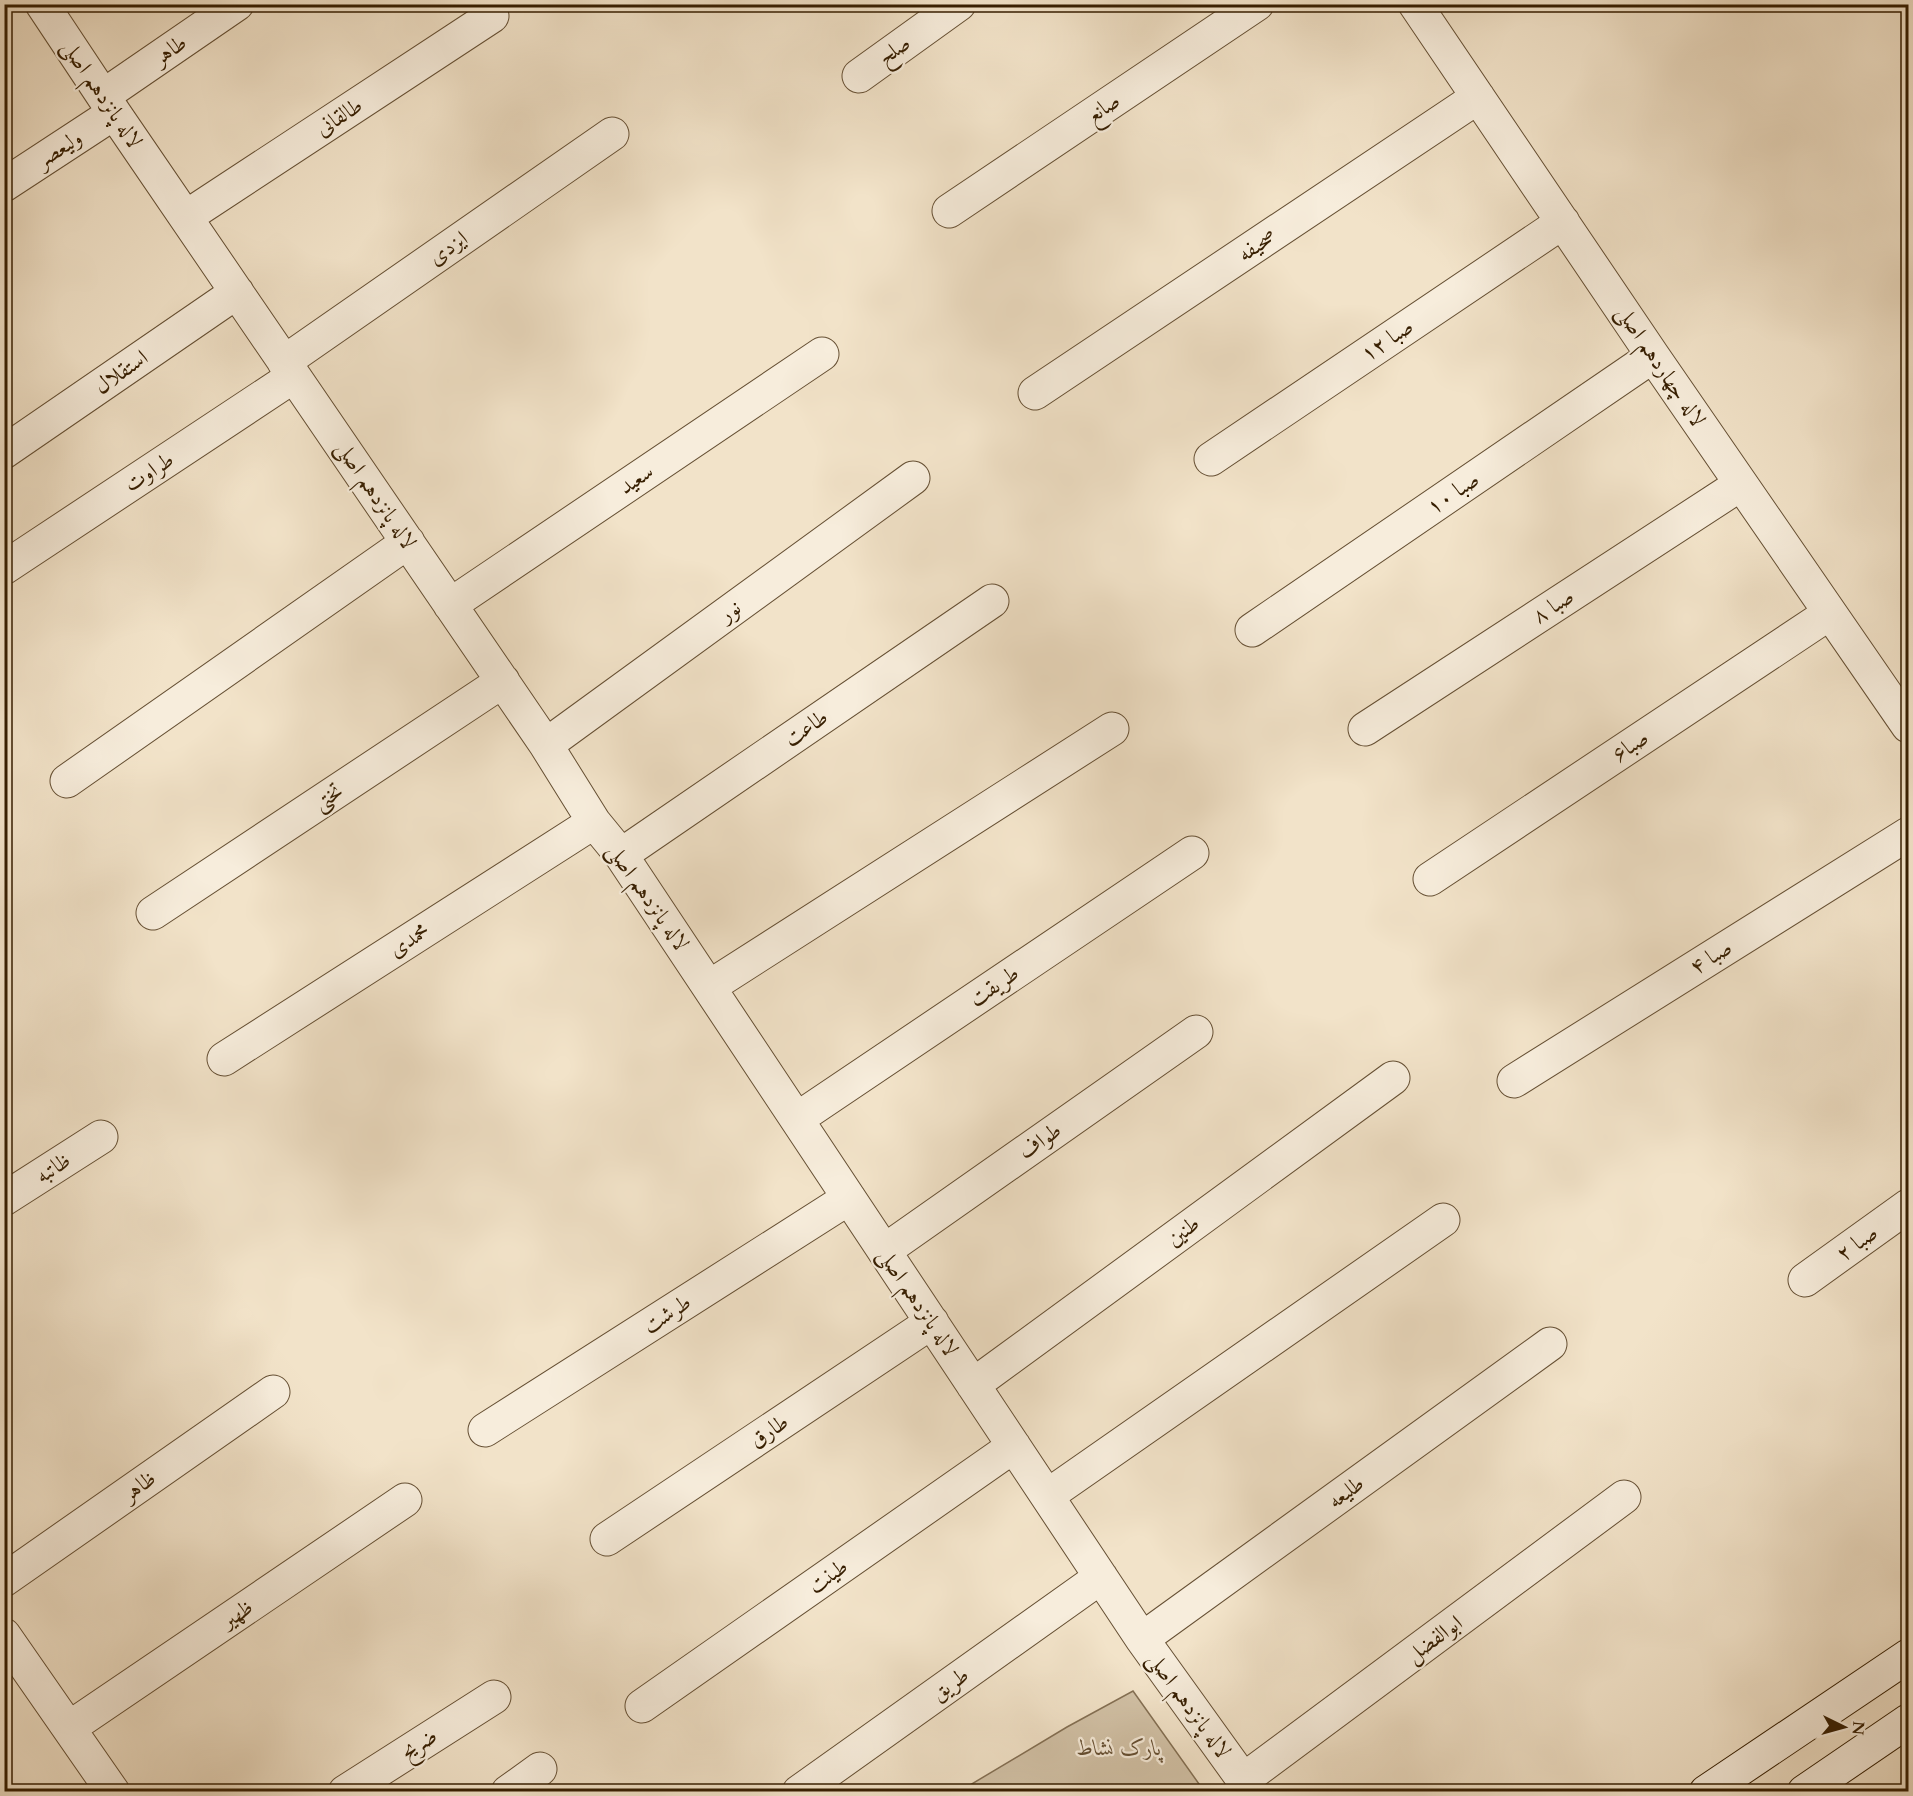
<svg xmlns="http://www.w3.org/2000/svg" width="1913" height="1796" font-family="Cardo,Amiri,serif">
<rect width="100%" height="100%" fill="#f2e3c9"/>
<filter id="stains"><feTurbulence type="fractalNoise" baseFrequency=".00333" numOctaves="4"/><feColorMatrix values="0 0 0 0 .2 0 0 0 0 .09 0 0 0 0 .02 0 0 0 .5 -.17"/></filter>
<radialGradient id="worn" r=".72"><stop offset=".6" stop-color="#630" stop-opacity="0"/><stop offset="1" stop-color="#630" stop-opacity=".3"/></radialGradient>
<!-- green -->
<path fill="#d2c2a7" stroke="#847054" stroke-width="1.5" d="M1133 1691 1204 1791H960L1067 1727Z"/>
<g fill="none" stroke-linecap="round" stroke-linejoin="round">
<!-- minor casing -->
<g stroke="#654f33" stroke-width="35">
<path id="minor" d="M42 4 115 114 546 745 594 822 621 855 1142 1639 1252 1792
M1415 4 1653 356 1908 726
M859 76 959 4
M103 96 237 4
M4 185 114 113
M949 211 1257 4
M186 217 492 16
M284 362 612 134
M1035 393 1478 97
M4 452 237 292
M1211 459 1563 222
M4 568 294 376
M450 605 822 354
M1252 630 1653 356
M1365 729 1741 484
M546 745 913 478
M67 781 408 542
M621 855 992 601
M1430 879 1830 613
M153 913 503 681
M709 987 1112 729
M224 1059 594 822
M1514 1081 1908 834
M797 1119 1192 853
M4 1199 101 1137
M884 1251 1196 1032
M1805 1280 1908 1206
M973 1385 1393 1078
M485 1430 849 1198
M1047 1496 1443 1220
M607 1539 932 1322
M4 1580 273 1392
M4 1635 113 1792
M1142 1639 1550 1344
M642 1706 1014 1446
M69 1728 405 1500
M1243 1780 1624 1497
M345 1792 494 1697
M508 1792 540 1769
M799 1792 1101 1577"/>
</g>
<!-- secondary casing -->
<g stroke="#361e01" stroke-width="35">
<path id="secondary" d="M1706 1792 1908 1656
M1804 1792 1908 1721"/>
</g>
<!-- minor -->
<use href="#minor" stroke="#f7eddc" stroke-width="33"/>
<!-- secondary -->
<use href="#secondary" stroke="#f7eddc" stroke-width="33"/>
</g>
<g text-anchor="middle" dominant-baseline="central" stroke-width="4.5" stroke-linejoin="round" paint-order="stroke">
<!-- street labels -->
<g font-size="22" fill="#361e01" stroke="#f7eddc">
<text transform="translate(170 50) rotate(-34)">طاهر</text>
<text transform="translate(894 50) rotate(-35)">صلح</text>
<text transform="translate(102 94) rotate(56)">لاله پانزدهم اصلی</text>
<text transform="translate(1103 108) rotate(-34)">صانع</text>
<text transform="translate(339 117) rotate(-33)">طالقانی</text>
<text transform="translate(59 149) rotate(-33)">ولیعصر</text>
<text transform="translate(1257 245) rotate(-34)">صحیفه</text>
<text transform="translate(448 248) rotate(-35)">ایزدی</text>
<text transform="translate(1387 340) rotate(-34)">صبا ۱۲</text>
<text transform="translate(1661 366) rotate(56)">لاله چهاردهم اصلی</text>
<text transform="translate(121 372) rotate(-35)">استقلال</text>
<text transform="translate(149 472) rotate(-33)">طراوت</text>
<text transform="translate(636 479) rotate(-34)">سعید</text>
<text transform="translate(1453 493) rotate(-34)">صبا ۱۰</text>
<text transform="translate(376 495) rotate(56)">لاله پانزدهم اصلی</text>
<text transform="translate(1553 606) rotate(-33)">صبا ۸</text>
<text transform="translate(730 611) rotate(-36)">نور</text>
<text transform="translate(806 728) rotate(-34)">طاعت</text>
<text transform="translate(1630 746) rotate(-34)">صبا۶</text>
<text transform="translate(328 797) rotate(-34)">تختی</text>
<text transform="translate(648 897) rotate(55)">لاله پانزدهم اصلی</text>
<text transform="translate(409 940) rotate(-33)">محمدی</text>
<text transform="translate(1711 957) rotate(-32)">صبا ۴</text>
<text transform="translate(994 986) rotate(-34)">طریقت</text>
<text transform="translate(1040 1141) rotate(-35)">طواف</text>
<text transform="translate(53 1168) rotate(-33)">ظاتبه</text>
<text transform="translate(1183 1231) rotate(-36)">طنین</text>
<text transform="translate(1857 1243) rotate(-36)">صبا ۲</text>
<text transform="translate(918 1302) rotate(56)">لاله پانزدهم اصلی</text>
<text transform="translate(667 1314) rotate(-33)">طرشت</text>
<text transform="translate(769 1431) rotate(-34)">طارق</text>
<text transform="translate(139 1486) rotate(-35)">ظاهر</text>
<text transform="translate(1346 1492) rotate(-36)">طلیعه</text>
<text transform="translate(828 1576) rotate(-35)">طینت</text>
<text transform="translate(237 1614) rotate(-34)">ظهیر</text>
<text transform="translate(1434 1639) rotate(-36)">ابوالفضل</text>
<text transform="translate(950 1684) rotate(-35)">طریق</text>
<text transform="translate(1189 1705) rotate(54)">لاله پانزدهم اصلی</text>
<text transform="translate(419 1744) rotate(-32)">ضریح</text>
</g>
<!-- park labels -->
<g font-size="22" font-style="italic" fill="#654f33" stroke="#f7eddc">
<text x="1119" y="1748">پارک نشاط</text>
</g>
</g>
<!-- margin -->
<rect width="1913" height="1796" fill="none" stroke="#f2e3c9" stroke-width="24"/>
<rect x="6" y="6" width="1901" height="1784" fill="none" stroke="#361e01" stroke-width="3"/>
<rect x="12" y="12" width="1889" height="1772" fill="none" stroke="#361e01" stroke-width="1.5"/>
<!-- north arrow -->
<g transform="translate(1844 1727) rotate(95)" stroke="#f7eddc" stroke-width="4.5" paint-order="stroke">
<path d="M0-4.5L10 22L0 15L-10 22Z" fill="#361e01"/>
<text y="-9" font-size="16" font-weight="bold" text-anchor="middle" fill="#361e01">N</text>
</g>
<rect width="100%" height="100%" filter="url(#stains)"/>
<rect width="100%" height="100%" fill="url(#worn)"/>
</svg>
